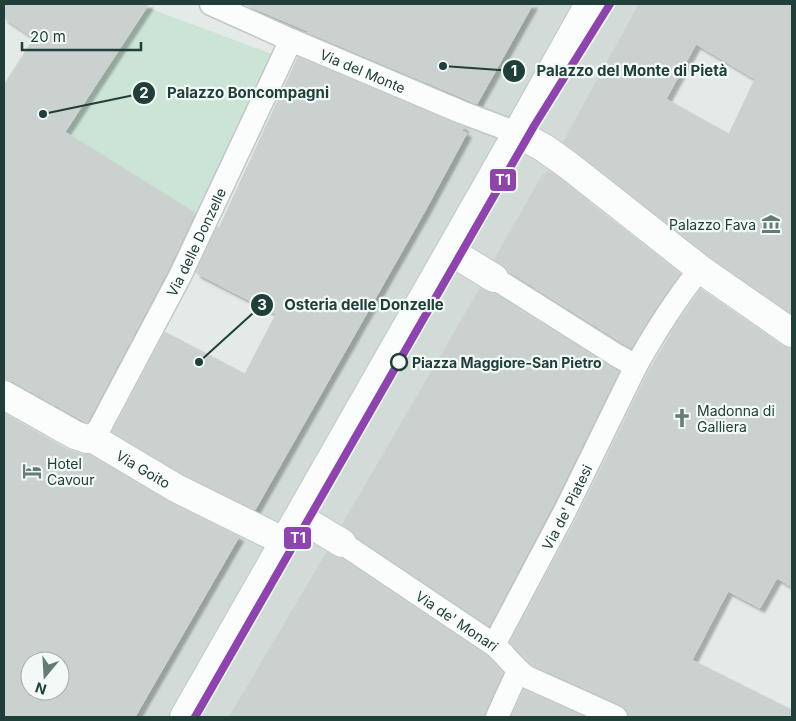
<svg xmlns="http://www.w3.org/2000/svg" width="796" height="721" font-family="Inter,sans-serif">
<defs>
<filter id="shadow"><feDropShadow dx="4.5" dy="4.5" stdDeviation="1" flood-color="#0004"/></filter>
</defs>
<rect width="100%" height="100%" fill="#e4eae8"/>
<!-- built -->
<path fill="#d1dcd8" d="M471 4H709L494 356 279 717H32L27 714 60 691V661L128 608 382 155Z"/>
<!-- green -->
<path fill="#cce4d6" d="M146 7 272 54 196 214 101 155 37 175Z"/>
<!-- building -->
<path fill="#cbd1cf" stroke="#cdd3d1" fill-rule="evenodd" filter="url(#shadow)" d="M4 4H149L65 132 195 213 168 270 87 423 12 381 4 379V85L34 38 4 18Z
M244 4H533L477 104 307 32 308 31Z
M639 4H792V314L709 256 563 142ZM696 44 755 79 729 134 666 99Z
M298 57 464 127 462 131 467 133 425 211 255 510 183 474 112 432 165 332 245 374 276 314 196 273 217 227 219 228Z
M548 170 680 273 655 309 631 348 508 271 503 265 494 260 543 174 545 175Z
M480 288 494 294 619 371 553 505 489 626 356 537 350 530 342 525Z
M701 289 783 346 792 348V587L777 578 760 608 728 591 692 660 792 710V717H629L627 710 621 705 534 666 510 642 577 517 648 372 677 323Z
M4 413 67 449 82 454H89L168 501 239 537 135 717H4ZM30 661H60V691H30Z
M327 552 342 559 486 655 493 662 503 673 485 712 484 717H229Z
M524 690 585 717H511Z"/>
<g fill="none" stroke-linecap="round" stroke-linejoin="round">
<!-- service casing -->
<g stroke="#c1c7c5" stroke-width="25">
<g id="service">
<path id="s1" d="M211 4 291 40 461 112 517 133"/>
<path d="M494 278 616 355 636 366"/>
<path id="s2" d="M92 438 100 427 180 276 291 40"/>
<path id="s3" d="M342 543 494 645C506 655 514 668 527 677L616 717"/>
<path id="s4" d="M494 645 565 511 636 366C655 332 676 299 700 269"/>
<path d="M497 717 518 671"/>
</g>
</g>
<!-- pedestrian casing -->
<g stroke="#c1c7c5" stroke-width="30">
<g id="pedestrian">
<path d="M450 251 494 278"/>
<path id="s5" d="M92 438 176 488 285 542"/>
<path d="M299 517 342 543"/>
<path d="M184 717 517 133 589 4"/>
</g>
</g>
<!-- minor casing -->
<g stroke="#c1c7c5" stroke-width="30">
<path id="minor" d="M517 133 544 148 568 165 700 269 792 333
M4 395 75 435 87 439 92 438"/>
</g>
<!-- service -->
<use href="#service" stroke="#fbfcfc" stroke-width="22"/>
<!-- pedestrian -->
<use href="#pedestrian" stroke="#fbfcfc" stroke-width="28"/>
<!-- minor -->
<use href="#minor" stroke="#fbfcfc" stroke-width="28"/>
<!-- tram-1 casing -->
<g stroke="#f2f9f6" stroke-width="11">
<path id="tram-1" d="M195 717 534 126 610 4"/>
</g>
<!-- tram-1 -->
<use href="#tram-1" stroke="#8e44ad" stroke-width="8"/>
</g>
<!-- icons -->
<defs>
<g id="museum-bare" transform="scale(1.5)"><path d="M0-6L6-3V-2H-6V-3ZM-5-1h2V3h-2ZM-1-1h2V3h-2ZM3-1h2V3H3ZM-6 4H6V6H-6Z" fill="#657b78" stroke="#f2f9f6" stroke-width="2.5" paint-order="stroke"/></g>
<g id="church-bare" transform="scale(1.5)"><path d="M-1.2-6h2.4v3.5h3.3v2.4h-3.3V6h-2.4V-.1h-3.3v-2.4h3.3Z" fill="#657b78" stroke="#f2f9f6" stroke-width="2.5" paint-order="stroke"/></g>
<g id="hotel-bare" transform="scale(1.5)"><path d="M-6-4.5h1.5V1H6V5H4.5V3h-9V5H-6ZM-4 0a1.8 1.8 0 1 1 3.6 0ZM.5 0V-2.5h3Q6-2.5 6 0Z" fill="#657b78" stroke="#f2f9f6" stroke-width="2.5" paint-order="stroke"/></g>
</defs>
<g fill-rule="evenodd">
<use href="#museum-bare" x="771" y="224"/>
<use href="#church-bare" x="682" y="418"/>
<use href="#hotel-bare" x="32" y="471"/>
</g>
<!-- markers -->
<circle fill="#f2f9f6" stroke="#203f3b" stroke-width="2.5" cx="399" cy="362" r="8"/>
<g text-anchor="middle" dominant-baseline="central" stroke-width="4.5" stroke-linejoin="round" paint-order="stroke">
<!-- street labels -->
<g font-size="14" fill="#203f3b" stroke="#f2f9f6">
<text stroke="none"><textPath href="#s1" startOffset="166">Via del Monte</textPath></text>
<text stroke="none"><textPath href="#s2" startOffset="222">Via delle Donzelle</textPath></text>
<text stroke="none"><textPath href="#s5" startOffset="60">Via Goito</textPath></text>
<text stroke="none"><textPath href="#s4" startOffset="156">Via de' Piatesi</textPath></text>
<text stroke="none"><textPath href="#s3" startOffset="139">Via de' Monari</textPath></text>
</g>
<!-- poi labels -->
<g font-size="14" fill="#203f3b" stroke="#f2f9f6" text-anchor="start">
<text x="756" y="224" text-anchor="end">Palazzo Fava</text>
<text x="697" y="410">Madonna di<tspan x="697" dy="16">Galliera</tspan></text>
<text x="47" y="463">Hotel<tspan x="47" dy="16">Cavour</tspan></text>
</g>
<!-- stop labels -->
<g font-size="14" font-weight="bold" fill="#203f3b" stroke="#f2f9f6" text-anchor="start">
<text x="412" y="362">Piazza Maggiore-San Pietro</text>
</g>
</g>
<!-- callouts -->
<path fill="none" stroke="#203f3b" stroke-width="2" d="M443 66L514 71M43 114L144 93M199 362L262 305"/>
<g fill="#203f3b" stroke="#f2f9f6" stroke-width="2">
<circle cx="443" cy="66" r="5"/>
<circle cx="43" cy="114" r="5"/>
<circle cx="199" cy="362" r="5"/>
<circle cx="514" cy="71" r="12"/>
<circle cx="144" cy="93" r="12"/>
<circle cx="262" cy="305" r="12"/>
</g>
<g font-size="15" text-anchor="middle" font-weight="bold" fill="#fff">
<text x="514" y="76">1</text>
<text x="144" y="98">2</text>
<text x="262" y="310">3</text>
</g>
<g font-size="15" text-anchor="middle" font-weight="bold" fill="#203f3b" stroke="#f2f9f6" stroke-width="4.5" stroke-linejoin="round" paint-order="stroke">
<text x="632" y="76">Palazzo del Monte di Pietà</text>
<text x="248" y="98">Palazzo Boncompagni</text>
<text x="364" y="310">Osteria delle Donzelle</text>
</g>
<g stroke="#f2f9f6" stroke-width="2">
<rect x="489" y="168" width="28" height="24" rx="5" fill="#8e44ad"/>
<rect x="283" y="526" width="29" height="24" rx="5" fill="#8e44ad"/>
</g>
<g font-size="14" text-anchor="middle" font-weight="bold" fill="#fff">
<text x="503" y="185">T1</text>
<text x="298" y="543">T1</text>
</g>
<!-- border -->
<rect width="796" height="721" fill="none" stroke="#203f3b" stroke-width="10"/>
<!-- north arrow -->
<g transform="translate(45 676) rotate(198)"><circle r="24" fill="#f2f9f6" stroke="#9eafab"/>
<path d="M0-4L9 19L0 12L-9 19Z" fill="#657b78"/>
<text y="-8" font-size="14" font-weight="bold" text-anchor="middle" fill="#203f3b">N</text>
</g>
<!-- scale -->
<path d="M22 42v8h119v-8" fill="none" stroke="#203f3b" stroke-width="2.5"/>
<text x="30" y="42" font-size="15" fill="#203f3b" stroke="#f2f9f6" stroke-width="4" paint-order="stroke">20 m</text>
</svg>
